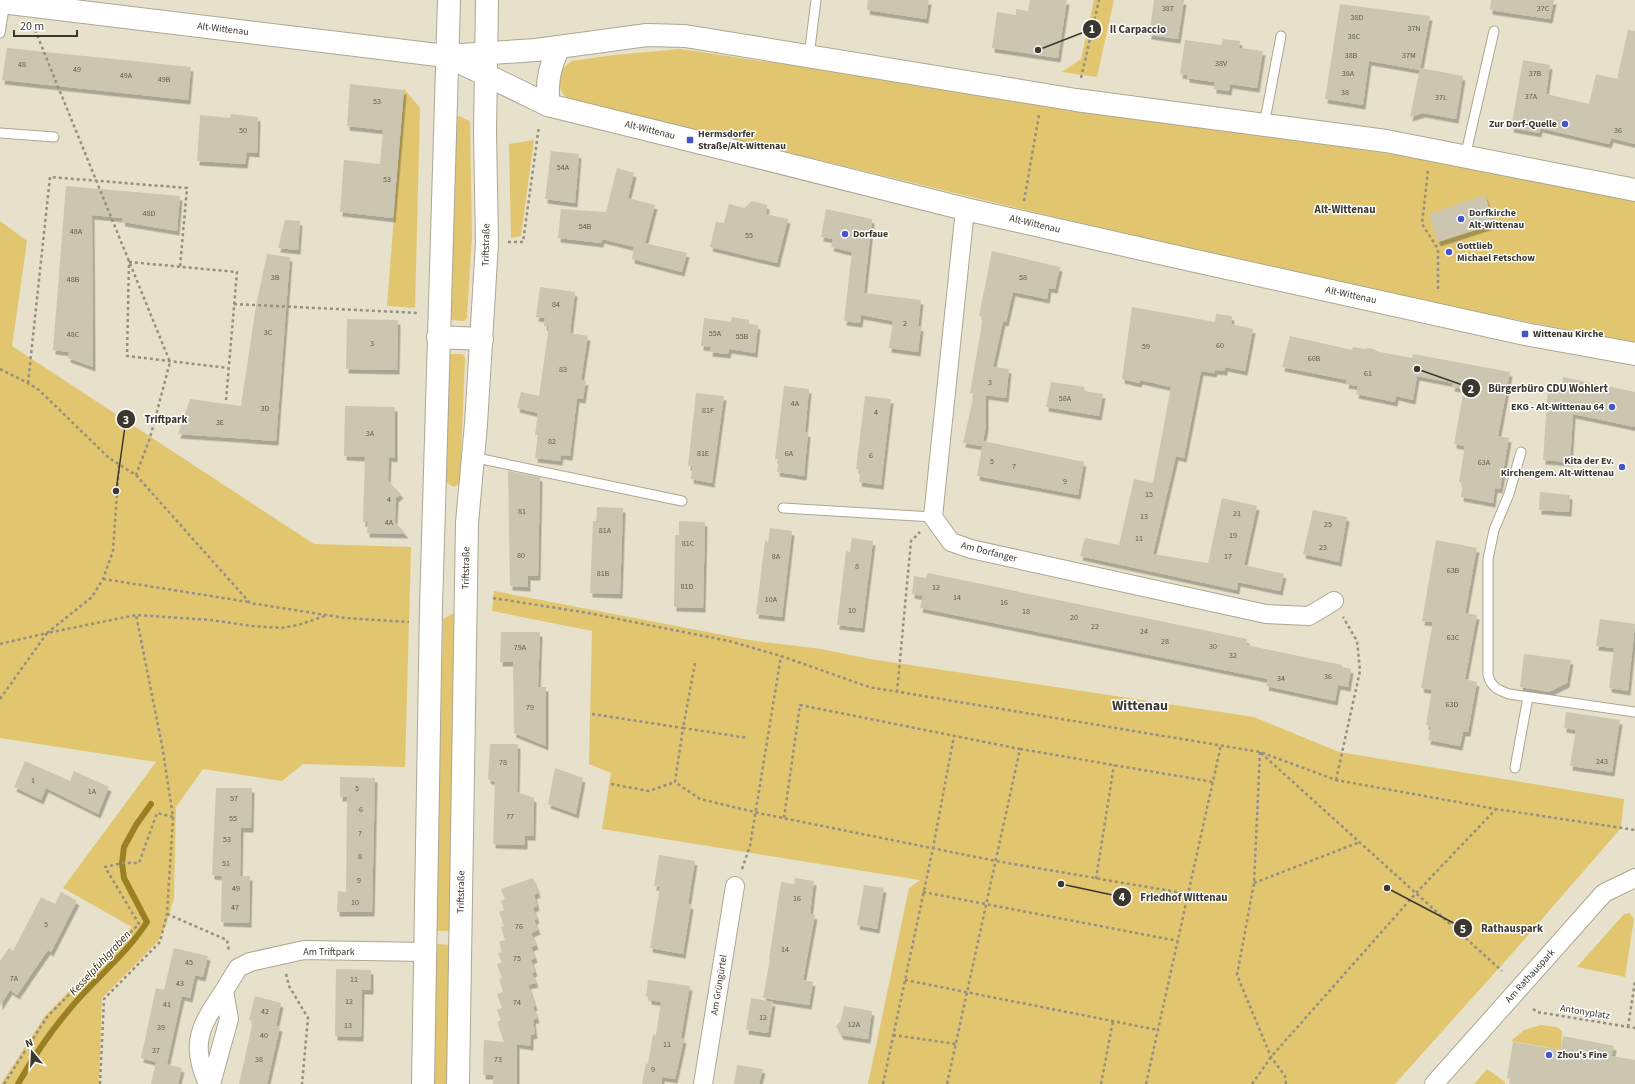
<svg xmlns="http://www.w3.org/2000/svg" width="1635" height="1084" font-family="'Source Sans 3',sans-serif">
<defs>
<filter id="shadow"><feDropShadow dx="2.5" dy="4.5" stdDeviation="0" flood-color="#0004"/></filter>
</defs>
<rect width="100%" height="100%" fill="#e7e0ca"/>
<!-- green -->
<path fill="#e1c66f" d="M1094 0H1114L1097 77 1062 72 1081 59Z
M680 49 1411 157 1635 201V343L1324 282 570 100C554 90 556 71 572 61L614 55Z
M404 89 420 108 415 308 387 306Z
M454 114 470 121 472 236 467 318 464 321 451 320 449 317Z
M534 140 521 236 511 238 509 144Z
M0 221 27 241 12 346 314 544 411 547 405 767 303 764 282 781 203 769 176 807 174 898 167 922 159 940 102 998 99 1084H1L45 1016 132 927 63 888 156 762 0 738Z
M449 354H463L465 358 460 483 454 487 447 483 445 478Z
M494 591 749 640 821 649 870 659 1254 717 1339 752 1624 799 1621 828 1516 949 1395 1084H868L909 888 920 880 602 829 611 773 589 764 592 631 492 611Z
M454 613 451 931H436L443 619Z
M1630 913 1634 919 1625 977 1577 967 1624 914Z
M436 944 450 945 449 1084H433Z
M1541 1025 1557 1027 1562 1031 1561 1050 1511 1041 1524 1030Z
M1487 1069 1505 1082V1084H1474Z"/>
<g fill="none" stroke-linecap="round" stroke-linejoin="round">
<!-- stream -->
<path stroke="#9a8023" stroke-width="6" d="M18 1084C36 1052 58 1021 82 995 105 970 129 950 147 922L124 878 122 863 124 847 136 825 151 804"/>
</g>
<!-- building -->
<path fill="#ccc5b0" filter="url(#shadow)" d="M868 0H929L926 19 867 10Z
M1030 0H1067L1058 58 992 48 997 12 1016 15V9L1028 11Z
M1154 0H1184L1178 39 1149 35Z
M1491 0H1554L1550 19 1490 10Z
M1340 4 1430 16 1420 70 1369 61 1363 105 1325 99Z
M1628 30 1635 31V144L1611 138 1609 144 1540 128 1539 133 1511 128 1523 60 1550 65 1546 94 1589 104 1596 74 1617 79Z
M1223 39 1240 41 1239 48 1263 51 1257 88 1230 84 1229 91 1214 89V82L1187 78V75L1180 74 1185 40 1221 45Z
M7 48 191 67 188 100 2 80Z
M1420 68 1463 76 1456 119 1423 113 1410 117Z
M350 84 404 90 393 218 340 212 344 160 380 164 383 130 347 126Z
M231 114 258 117 257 153 247 152 245 164 197 161 200 115 230 118Z
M551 151 579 154 575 203 545 199Z
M617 168 634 173 628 198 655 205 645 243 687 253 682 272 632 259 634 247 602 239 601 243 558 238 561 209 606 212Z
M66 186 180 196 177 231 123 222 122 218 92 215 93 367 68 358 69 352 53 350Z
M1485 195 1494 224 1438 242 1429 214Z
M752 201 767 205 766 214 788 219 777 263 710 247 716 222 724 223 729 204 744 208Z
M826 209 872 219 864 293 921 300 918 326 921 327 918 352 889 348 893 321 861 315 860 323 844 321 852 252 831 247 833 239 821 237Z
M285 220 300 221 298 250 278 248Z
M992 251 1060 267 1055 289 1049 288 1047 299 1013 292 1006 322 1003 321 993 367 1009 369 1006 398 986 395V426L982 446 963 443 974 394 970 393 983 317 979 316Z
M267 254 290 257 276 441 178 434 190 399 241 406 256 306Z
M540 287 575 292 570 333 588 336 581 380 586 381 583 399 577 398 570 456 561 455 560 461 535 458 538 435H535L538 413 517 408 521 392 539 396 549 326H544L545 318 536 317Z
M1132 307 1215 322 1216 314 1232 316 1231 324 1253 329 1245 371 1225 367V371L1215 370 1214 373 1201 371 1184 458 1176 456 1153 554 1208 563 1222 498 1257 506 1244 565 1284 574 1280 591 1238 582 1237 590 1080 556 1085 538 1119 545 1134 479 1153 483 1171 387 1140 380 1139 383 1122 379Z
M732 317 749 320V324L758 325 755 353 729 349 728 354 710 352 711 347 701 346 704 318 731 322Z
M347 319 398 320 397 370 346 369Z
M1290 336 1352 350 1353 347 1365 349 1370 348 1380 352 1412 358 1413 354 1510 372 1498 436 1509 438 1500 489 1495 488 1493 503 1461 497 1463 483 1459 482 1465 446 1454 444 1464 389 1452 387 1453 383 1417 376 1413 400 1396 396 1395 402 1356 394 1358 386 1346 384 1347 380 1282 367Z
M1563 377 1635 392V427L1573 414 1570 462 1543 460 1548 387 1562 388Z
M1051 382 1085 387 1084 391 1103 394 1099 416 1046 407Z
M784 386 809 389 805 432 808 433 804 476 777 472 779 459H775Z
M696 393 724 396 712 483 691 479 693 466H688Z
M865 396 891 399 881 485 859 482 860 470 856 469Z
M345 406 395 407V458L389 457 388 481 401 494 396 498 395 522 406 534 367 533 368 522H363L365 457 344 456Z
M983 441 1084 462 1078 495 977 476Z
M508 471 540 477 538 576H528V587L510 586Z
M1540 492 1570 495 1569 512 1539 510Z
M597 507 623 508 620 594 590 593 593 521H596Z
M1313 510 1347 517 1339 562 1303 554Z
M679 521 705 522 703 608 674 607 675 535H679Z
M770 528 792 531 782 617 756 614 765 541 768 542Z
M852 538 873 541 862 628 837 625 846 551 850 552Z
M1436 540 1477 548 1465 613 1477 615 1465 679 1477 682 1468 732H1463L1460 746 1428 740 1431 726 1426 725 1432 690 1421 688 1433 622 1422 621Z
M928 573 1247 639 1246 645 1342 665V667L1351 669 1348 687 1338 685 1335 701 1266 686 1268 679 920 608 923 596 912 594 914 576 926 578Z
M1600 619 1635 624 1628 691 1609 688 1614 648 1596 646Z
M501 632H540L538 687H546V746L514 733 513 662H500Z
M1524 654 1571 660 1567 683 1549 692 1520 687Z
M1566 712 1620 720 1612 772 1570 766 1576 730 1564 728Z
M490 744H518L517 792 534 798 533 836H525V845L493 844 495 782 488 779Z
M25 761 70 781 74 771 109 787 98 814 46 788 41 800 14 787Z
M555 768 583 778 576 814 548 804Z
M340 777 375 778 372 912H337L338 891 346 892 347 797H340Z
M216 788H252L251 828H241L240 876H250L249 923 221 922 222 876 212 875Z
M659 855 695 861 688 904 691 905 683 954 650 948 660 887 654 886Z
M533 878 538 893 534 895 537 906 533 908 537 919 534 920 538 930 531 933 536 945 531 947 535 958 531 960 535 972 532 973 536 983 528 985 535 1006 533 1007 537 1018 533 1020 535 1034 531 1035V1046L517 1044V1084H493L494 1075H483L484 1040 504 1042 497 1022 501 1020 497 1010 502 1008 497 994 503 992 499 979 502 978 497 964 502 962 498 953 502 952 499 942 505 940 501 927 504 926 499 912 504 910 501 901 505 899 501 889Z
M795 878 814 881 810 914 815 915 803 980 813 982 809 1005 763 998 770 959H769L781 882 794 884Z
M864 885 884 888 877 929 857 925Z
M61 892 77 901 51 952 48 950 17 995 10 990 0 1006V961L9 948 13 951 41 897 55 904Z
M174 948 208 956 203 977 195 975 190 998 182 996 167 1064 162 1063 182 1068 178 1084H151L156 1062 141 1058 156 988 164 990Z
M336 969 371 970V990H362L361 1037 335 1036Z
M648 980 690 986 681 1038 684 1039 675 1079 662 1077V1084H642L646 1063 648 1064 653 1034 656 1035 661 1002 649 1000V997L646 996Z
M255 996 281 1003 276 1026 280 1027 267 1084H239L253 1021 249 1020Z
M751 998 773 1002 768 1033 746 1030Z
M844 1006 872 1011 868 1039 841 1035 836 1026 841 1020Z
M1563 1036 1614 1046 1612 1056 1635 1060V1084H1509L1510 1079 1507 1078 1513 1042 1561 1050Z
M737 1065 763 1069 759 1084H734Z"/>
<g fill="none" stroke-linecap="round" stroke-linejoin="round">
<!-- lane casing -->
<g stroke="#ada691" stroke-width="11">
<path id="lane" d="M0 33 5 3
M809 56 816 0
M1264 125 1281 36
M0 133 54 137
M1465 157 1494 31
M1521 452 1509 494 1494 530 1488 559V675C1491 687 1498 690 1509 694L1635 712
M472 457 682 501
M783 508 933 517
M1515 768 1528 697"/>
</g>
<!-- street casing -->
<g stroke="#ada691" stroke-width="20">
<path id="street" d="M965 209 933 517 951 542 971 549 1266 614 1309 616 1334 601
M208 1084C189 1043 201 1025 224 991
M211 1084 229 1019 224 991 238 968 250 962 304 950 426 952
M703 1084 735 886
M1434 1084 1604 893 1635 878"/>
</g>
<!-- secondary casing -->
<g stroke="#ada691" stroke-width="24">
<path id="secondary" d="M0 2 446 56 536 50 647 35 685 36 1076 100 1386 141 1635 190
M447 56 548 105 742 153 965 209 1173 256 1525 334 1635 354
M548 105C547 81 549 68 559 47
M438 337 482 339
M423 1084 431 607 449 0
M458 1084 467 523 476 424 487 243 485 132 487 0"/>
</g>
<!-- path -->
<path stroke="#948f80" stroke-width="2.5" stroke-dasharray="3 3" stroke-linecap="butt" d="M35 30 170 362 150 438 136 475
M1081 78 1099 0
M1428 171 1422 224 1438 249V292
M1024 201 1039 115
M508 242H523L539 126
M234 304 419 313
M0 369 28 383 39 390 109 458 136 475 250 603 345 618 409 622
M28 383 50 177 187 188 180 267
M226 400 237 272 129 262 127 356 228 368
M103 579 249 602
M493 598 588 613 729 641 781 656 869 687 1260 752 1336 780 1496 809 1635 830
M0 644 47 633 92 597 103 579 113 551 119 464
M695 663 683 728 748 738
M897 692 911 541 920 532
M0 699 47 633 136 615 211 620 252 626 281 628 298 625 328 615
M592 714 683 728 675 782 700 799 763 814 996 861 1188 894
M1020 749 1213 782
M1260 752 1254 883 1237 975 1271 1057 1285 1076 1286 1084
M1261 753 1502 971
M1336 780 1360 671 1357 641 1343 617
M611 784 649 791 675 782
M784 818 800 705 1020 749 947 1084
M742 869 750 846 781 656
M1096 879 1114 765
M1254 883 1360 842
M923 892 1178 941
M167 914 227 940 229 951
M286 974 289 986 308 1018 302 1084
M905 980 1158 1030
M1533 1009 1537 1012 1635 1028
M1628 1027 1635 981
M893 1035 956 1044
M4 1084 47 1017 139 924 105 867 122 863H139L157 813 173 817
M100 1084 104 999 160 942 167 914 173 817 162 745 136 615
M883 1084 933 848 954 736
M1101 1084 1113 1021
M1146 1084 1221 745
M1252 1084 1271 1057 1417 892 1496 809"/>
<!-- lane -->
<use href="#lane" stroke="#fff" stroke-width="9"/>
<!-- street -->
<use href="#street" stroke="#fff" stroke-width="18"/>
<!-- secondary -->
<use href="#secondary" stroke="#fff" stroke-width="22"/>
</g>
<!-- markers -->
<g fill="#4655ca" stroke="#fff" stroke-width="1.5">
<circle cx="1565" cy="124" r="4"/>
<rect x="686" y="136" width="8" height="8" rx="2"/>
<circle cx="1461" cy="219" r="4"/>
<circle cx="845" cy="234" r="4"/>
<circle cx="1449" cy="252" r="4"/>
<rect x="1521" y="330" width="8" height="8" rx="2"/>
<circle cx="1612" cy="407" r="4"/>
<circle cx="1622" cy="467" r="4"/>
<circle cx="1549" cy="1055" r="4"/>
</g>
<g text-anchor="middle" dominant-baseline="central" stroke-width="3" stroke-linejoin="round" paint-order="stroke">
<!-- number labels -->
<g font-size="8" fill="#5f5b50">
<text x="1168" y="8">38T</text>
<text x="1543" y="8">37C</text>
<text x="1357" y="17">38D</text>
<text x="1414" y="28">37N</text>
<text x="1354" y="36">38C</text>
<text x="1351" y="55">38B</text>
<text x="1409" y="55">37M</text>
<text x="1221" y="63">38V</text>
<text x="22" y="64">48</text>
<text x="77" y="69">49</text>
<text x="1348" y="73">38A</text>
<text x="1535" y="73">37B</text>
<text x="126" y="75">49A</text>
<text x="164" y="79">49B</text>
<text x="1345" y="92">38</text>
<text x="1531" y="96">37A</text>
<text x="1441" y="97">37L</text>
<text x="377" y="101">53</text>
<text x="243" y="130">50</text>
<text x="1618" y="130">36</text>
<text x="563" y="167">54A</text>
<text x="387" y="179">53</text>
<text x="149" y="213">48D</text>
<text x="585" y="226">54B</text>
<text x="76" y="231">48A</text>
<text x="749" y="235">55</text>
<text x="275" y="277">3B</text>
<text x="1023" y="277">58</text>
<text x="73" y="279">48B</text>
<text x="556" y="304">84</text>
<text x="905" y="323">2</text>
<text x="268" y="332">3C</text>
<text x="715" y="333">55A</text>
<text x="73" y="334">48C</text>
<text x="742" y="336">55B</text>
<text x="372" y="343">3</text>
<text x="1220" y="345">60</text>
<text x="1146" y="346">59</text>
<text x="1314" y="358">60B</text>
<text x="563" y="369">83</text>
<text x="1368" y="373">61</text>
<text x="990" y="382">3</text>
<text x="1065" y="398">58A</text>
<text x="795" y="403">4A</text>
<text x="265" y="408">3D</text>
<text x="708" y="410">81F</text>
<text x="876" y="412">4</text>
<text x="220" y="422">3E</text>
<text x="370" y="433">3A</text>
<text x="552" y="441">82</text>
<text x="703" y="453">81E</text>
<text x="789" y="453">6A</text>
<text x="871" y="455">6</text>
<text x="992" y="461">5</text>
<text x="1484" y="462">63A</text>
<text x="1014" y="466">7</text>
<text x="1065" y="481">9</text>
<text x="1149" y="494">15</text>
<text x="389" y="499">4</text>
<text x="522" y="511">81</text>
<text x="1237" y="513">21</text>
<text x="1144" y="516">13</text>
<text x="389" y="522">4A</text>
<text x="1328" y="524">25</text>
<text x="605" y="530">81A</text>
<text x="1233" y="535">19</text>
<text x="1139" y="538">11</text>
<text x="688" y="543">81C</text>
<text x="1323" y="547">23</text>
<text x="521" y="555">80</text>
<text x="776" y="556">8A</text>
<text x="1228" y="556">17</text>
<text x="857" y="566">8</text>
<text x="1453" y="570">63B</text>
<text x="603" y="573">81B</text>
<text x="687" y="586">81D</text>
<text x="936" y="587">12</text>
<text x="957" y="597">14</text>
<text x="771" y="599">10A</text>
<text x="1004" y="602">16</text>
<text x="852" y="610">10</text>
<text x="1026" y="611">18</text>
<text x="1074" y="617">20</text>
<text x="1095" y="626">22</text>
<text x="1144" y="631">24</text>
<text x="1453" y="637">63C</text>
<text x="1165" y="641">28</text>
<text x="1213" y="646">30</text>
<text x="520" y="647">79A</text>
<text x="1233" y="655">32</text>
<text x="1328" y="676">36</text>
<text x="1281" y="678">34</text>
<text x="1452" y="704">63D</text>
<text x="530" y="707">79</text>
<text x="1602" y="761">243</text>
<text x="503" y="762">78</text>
<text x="33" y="780">1</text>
<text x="357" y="788">5</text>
<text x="92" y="791">1A</text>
<text x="234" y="798">57</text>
<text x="361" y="809">6</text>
<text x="510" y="816">77</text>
<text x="233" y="818">55</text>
<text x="360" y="833">7</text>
<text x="227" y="839">53</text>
<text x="360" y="856">8</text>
<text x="226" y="863">51</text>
<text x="359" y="880">9</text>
<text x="236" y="888">49</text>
<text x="797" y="898">16</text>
<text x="355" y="902">10</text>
<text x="235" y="907">47</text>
<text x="46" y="924">5</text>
<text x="519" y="926">76</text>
<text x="785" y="949">14</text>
<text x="517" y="958">75</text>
<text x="189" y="962">45</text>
<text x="14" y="978">7A</text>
<text x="354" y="979">11</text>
<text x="180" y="983">43</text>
<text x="349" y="1001">12</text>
<text x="517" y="1002">74</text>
<text x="167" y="1004">41</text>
<text x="265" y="1011">42</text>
<text x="763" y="1017">12</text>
<text x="854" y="1024">12A</text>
<text x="348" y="1025">13</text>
<text x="161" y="1027">39</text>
<text x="264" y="1035">40</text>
<text x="667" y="1044">11</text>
<text x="156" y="1050">37</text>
<text x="259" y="1059">38</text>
<text x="498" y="1059">73</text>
<text x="653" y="1069">9</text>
</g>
<!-- street labels -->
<g font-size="10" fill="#3b3830" stroke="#fff">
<text transform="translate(223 29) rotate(7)">Alt-Wittenau</text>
<text transform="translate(650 130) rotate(14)">Alt-Wittenau</text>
<text transform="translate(1035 224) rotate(13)">Alt-Wittenau</text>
<text transform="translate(486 245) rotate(-89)">Triftstraße</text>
<text transform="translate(1351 295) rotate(12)">Alt-Wittenau</text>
<text transform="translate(989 552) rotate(14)">Am Dorfanger</text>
<text transform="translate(466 568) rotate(-89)">Triftstraße</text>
<text transform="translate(461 892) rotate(-89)">Triftstraße</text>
<text x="329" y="952">Am Triftpark</text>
<text transform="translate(1530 976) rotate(-48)">Am Rathauspark</text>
<text transform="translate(719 985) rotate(-81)">Am Grüngürtel</text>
<text transform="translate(1585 1012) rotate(9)">Antonyplatz</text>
</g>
<!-- poi labels -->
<g font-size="10" font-weight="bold" fill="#3b3830" stroke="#fff" text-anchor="start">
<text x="1557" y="124" text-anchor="end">Zur Dorf-Quelle</text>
<text x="698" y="134">Hermsdorfer<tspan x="698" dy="12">Straße/Alt-Wittenau</tspan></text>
<text x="1469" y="213">Dorfkirche<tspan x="1469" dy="12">Alt-Wittenau</tspan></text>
<text x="853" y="234">Dorfaue</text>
<text x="1457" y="246">Gottlieb<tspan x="1457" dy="12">Michael Fetschow</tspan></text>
<text x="1533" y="334">Wittenau Kirche</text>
<text x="1604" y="407" text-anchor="end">EKG - Alt-Wittenau 64</text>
<text x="1614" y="461" text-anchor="end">Kita der Ev.<tspan x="1614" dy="12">Kirchengem. Alt-Wittenau</tspan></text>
<text x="1557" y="1055">Zhou's Fine</text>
</g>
<!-- neighbourhood labels -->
<g font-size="11" font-weight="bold" fill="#3b3830" stroke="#fff">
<text x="1345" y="209">Alt-Wittenau</text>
</g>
<!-- water labels -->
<g font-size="11" font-style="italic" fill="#332901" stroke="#fff">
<text transform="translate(100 963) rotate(-47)">Kesselpfuhlgraben</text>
</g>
<!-- district labels -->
<g font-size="14" font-weight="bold" fill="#3b3830" stroke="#fff">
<text x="1140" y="706">Wittenau</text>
</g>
</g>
<!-- callouts -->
<path fill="none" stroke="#3b3830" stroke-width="1.5" d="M1038 50L1092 29M1417 369L1471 388M116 491L126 419M1061 884L1122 897M1387 888L1463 928"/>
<g fill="#3b3830" stroke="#fff" stroke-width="1.5">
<circle cx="1038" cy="50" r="4"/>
<circle cx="1417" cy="369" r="4"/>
<circle cx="116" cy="491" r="4"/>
<circle cx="1061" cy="884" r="4"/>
<circle cx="1387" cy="888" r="4"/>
<circle cx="1092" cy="29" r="10"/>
<circle cx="1471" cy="388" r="10"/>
<circle cx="126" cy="419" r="10"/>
<circle cx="1122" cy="897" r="10"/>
<circle cx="1463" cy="928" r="10"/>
</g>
<g font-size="12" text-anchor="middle" font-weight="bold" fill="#fff">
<text x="1092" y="33">1</text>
<text x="1471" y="393">2</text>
<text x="126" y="424">3</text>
<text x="1122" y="901">4</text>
<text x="1463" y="933">5</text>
</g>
<g font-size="11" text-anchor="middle" font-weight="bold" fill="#3b3830" stroke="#fff" stroke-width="3" stroke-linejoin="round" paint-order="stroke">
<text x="1138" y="33">Il Carpaccio</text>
<text x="1548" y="392">Bürgerbüro CDU Wohlert</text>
<text x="166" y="423">Triftpark</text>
<text x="1184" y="901">Friedhof Wittenau</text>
<text x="1512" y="932">Rathauspark</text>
</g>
<!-- north arrow -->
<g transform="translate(32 1052) rotate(342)" stroke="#ffffff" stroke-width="3" paint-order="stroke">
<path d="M0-3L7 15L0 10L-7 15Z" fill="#3b3830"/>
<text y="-6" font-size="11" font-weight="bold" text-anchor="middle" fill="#3b3830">N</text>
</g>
<!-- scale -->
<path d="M14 30v6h63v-6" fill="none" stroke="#3b3830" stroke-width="2"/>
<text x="20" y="30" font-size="12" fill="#3b3830" stroke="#ffffff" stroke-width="3" paint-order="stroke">20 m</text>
</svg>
